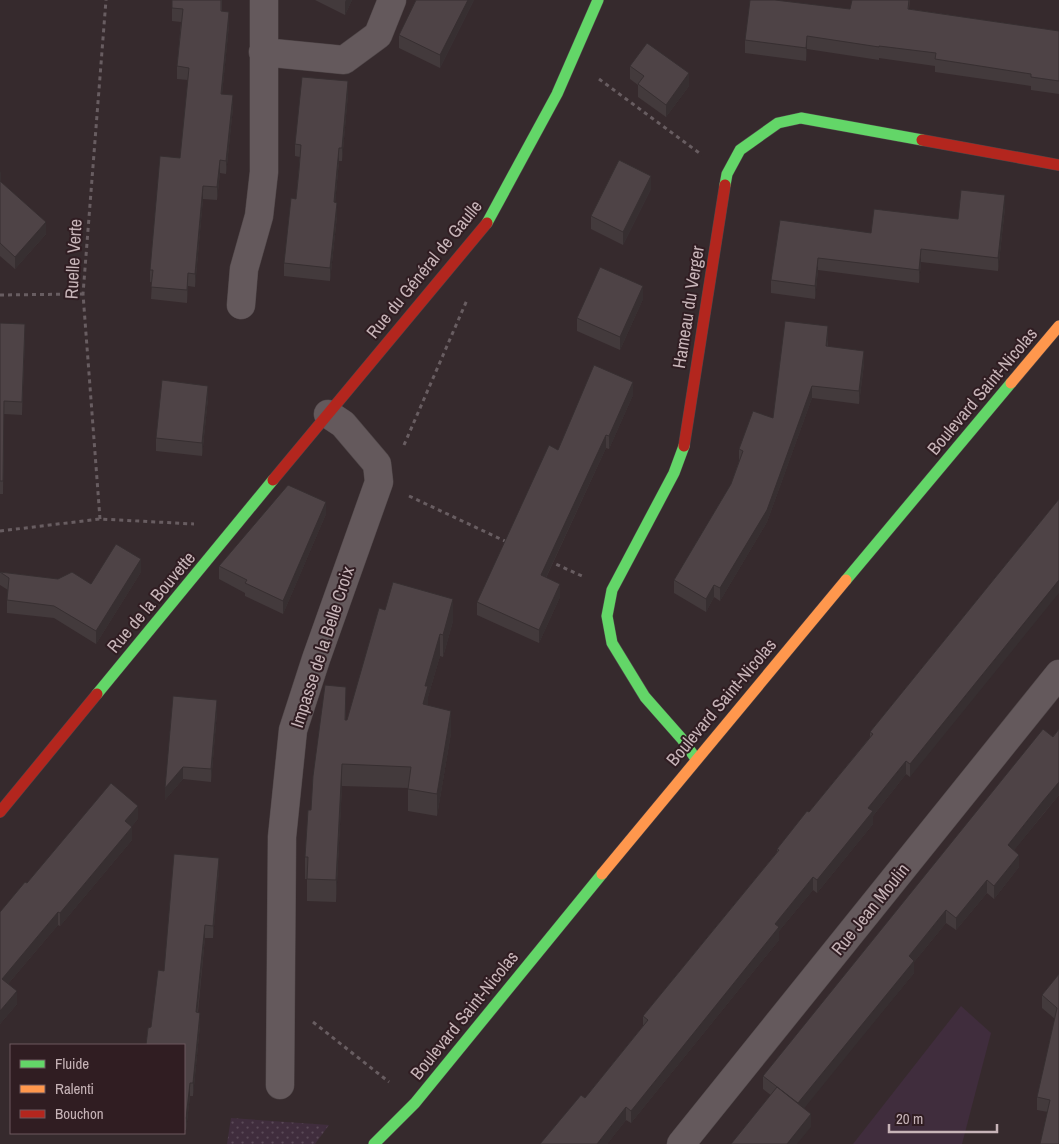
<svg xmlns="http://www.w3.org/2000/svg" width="1059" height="1144" font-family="'Archivo Narrow',sans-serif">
<defs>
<pattern id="park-dots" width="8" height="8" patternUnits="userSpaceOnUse" patternTransform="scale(1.25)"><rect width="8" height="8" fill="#402d3d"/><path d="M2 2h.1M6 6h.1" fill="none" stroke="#5a4957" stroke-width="1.8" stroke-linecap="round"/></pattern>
</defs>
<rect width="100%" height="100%" fill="#362a2d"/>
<!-- green -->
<path fill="#402d3d" d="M961 1006 991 1033 962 1144H853Z"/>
<!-- park -->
<path fill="url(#park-dots)" d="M231 1118 329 1125 315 1144H227Z"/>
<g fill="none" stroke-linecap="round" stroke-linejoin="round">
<!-- street casing -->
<g stroke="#4f4648" stroke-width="29">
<path id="street" d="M263 52 344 60 378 35 392 0
M241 305 244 269 259 216 264 172V0
M280 1085 282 837 293 730 316 659 379 482 377 464 343 424 328 414
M681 1144 1059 674"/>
</g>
<!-- fast casing -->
<g stroke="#4f4648" stroke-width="12">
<path id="fast" d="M725 185 727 174 740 150 778 123 801 118 922 140
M487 223 557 94 598 0
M684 446 674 473 612 590 607 616 612 643 645 697 682 739 696 759
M846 580 1011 383
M97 694 273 480
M374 1144 415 1103 602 874"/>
</g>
<!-- slow casing -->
<g stroke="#4f4648" stroke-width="12">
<path id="slow" d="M1011 383 1059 326
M602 874 846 580"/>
</g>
<!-- jam casing -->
<g stroke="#4f4648" stroke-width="12">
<path id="jam" d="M922 140 1059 165
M684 446 725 185
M273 480 487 223
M0 812 97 694"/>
</g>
<!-- path -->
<path stroke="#685d61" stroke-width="3" stroke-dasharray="4 4" stroke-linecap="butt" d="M599 79 702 155
M0 295 83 294
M404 445 467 300
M409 496 507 542
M100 519 83 294 106 0
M0 531 100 519 194 524
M549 561 582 576
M313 1022 389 1082"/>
<!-- street -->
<use href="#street" stroke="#64595c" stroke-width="28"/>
<!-- fast -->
<use href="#fast" stroke="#63d668" stroke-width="11"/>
<!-- slow -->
<use href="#slow" stroke="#ff974d" stroke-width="11"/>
<!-- jam -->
<use href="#jam" stroke="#b3261e" stroke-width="11"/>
</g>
<!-- wall -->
<path fill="#433a3c" d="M222 0V11L229 25 222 94 233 108 226 174 220 173 217 200 203 199 195 287 188 286 187 303 151 299 152 282H150V270L180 158 188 80 177 79V66L181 22 172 21V8Z
M315 0H352L345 15Z
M474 0 440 68 399 48V35Z
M910 0 909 9 1059 31V94L1031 90V86L935 72V66L879 58V60L807 49 806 61 745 53V40L850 9Z
M630 66 689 86 666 117 638 97V85L630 79Z
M348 94 342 161H339L335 203 337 216 330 281 284 276V263L296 199 300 157 295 156V144Z
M0 170 1 183 46 234 15 269 0 256Z
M651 189 623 245 591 229V216Z
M1005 208 998 271 921 262 919 283 818 270 815 299 771 293V280L871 233 958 219Z
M643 299 620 350 577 331V318Z
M0 323 25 337 22 415 4 414 3 494H0Z
M828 339V346L864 364 859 404 812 398 767 522 720 601 714 597 706 612 674 593V580L731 484 739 461V449L773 418Z
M633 395 609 449 606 448 546 578 560 597 539 643 477 615V602L558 450Z
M208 398 202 456 156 451V438Z
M1059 499 910 777 906 774 873 816V824L817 893 813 890 779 931V940L631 1123 626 1120 607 1144H540L585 1098 643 1026V1016L777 852V849L809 812 870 737V732Z
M326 514 283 614 245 596V593L219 579V566Z
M0 572 91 584 141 572 96 644 54 618 7 613V600L8 590 0 585Z
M385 610 453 621 443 657 440 656 428 697V706L451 733 437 816 408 811V788L342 786 336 902 307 901V879H305V857L311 810 346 709V720H347Z
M217 712 211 782 183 779 165 800V788Z
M1059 729V795L1014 850 1019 867 994 899 987 893 956 930 946 923 914 962V973L803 1108 811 1127 763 1089V1076Z
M138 819 131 827 132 840 60 926 58 925 8 984 17 1004 0 1024V912Z
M219 870 213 938H205L198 1012 200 1025 193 1096H190L186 1130H184V1045L151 1027 164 971Z
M1059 974V1144L1048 1112 1037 1110V1097L1055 1019 1042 1008V995Z"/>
<!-- shaded-wall -->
<path fill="#372f31" d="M346 0H352L345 15V2Z
M468 0H474L440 68V55Z
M229 12V25L221 106V94Z
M807 36V49L806 61V48Z
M689 73V86L666 117V105Z
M348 81V94L342 161V148Z
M233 95V108L226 174V161Z
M339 148V161L334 215V202Z
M220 160V173L217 200V187Z
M1 171V184L0 185V173Z
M651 176V189L623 245V232Z
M203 186V199L195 287V274Z
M1005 195V208L998 271V258Z
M337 203V216L330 281V268Z
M46 222V234L15 269V257Z
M921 249V262L919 283V270Z
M818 258V270L815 299V286Z
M188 273V286L187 303V290Z
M643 286V299L620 350V337Z
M25 324V337L22 415V402Z
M828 326V339L826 359V346Z
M864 351V364L859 404V391Z
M633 382V395L609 449V436Z
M208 386V398L202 456V443Z
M812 386V398L767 522 720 601V588Z
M606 435V448L541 588V575Z
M326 502V514L283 614V601Z
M141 559V572L96 644V631Z
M1059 580V593L910 777V764Z
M560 584V597L539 643V630Z
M714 585V597L706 612V599Z
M453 599V621L443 657V635Z
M440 634V656L428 697V708L423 704 425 686Z
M346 687V709L345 742V720Z
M217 700V712L211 782V769Z
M451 711V733L437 816V794Z
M906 761V774L873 816V824L817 893V880L868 808Z
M342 764V786L336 902V880Z
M183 767V779L165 800V788Z
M1059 782V795L1043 814 1008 858V845L1043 801Z
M138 806V819L125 834V821Z
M132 827V840L60 926V913Z
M1019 855V867L994 899V886Z
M219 858V870L213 938V926Z
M813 877V890L779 931V940L631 1123V1111L775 924Z
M987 880V893L956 930V918Z
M946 910V923L914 962V973L798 1116V1103L909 956Z
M58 912V925L2 991V979Z
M205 925V938L196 1025V1012Z
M17 991V1004L0 1024V1011Z
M200 1013V1025L193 1096V1083Z
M190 1083V1096L186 1130V1118Z
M626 1107V1120L607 1144H597Z
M811 1114V1127L797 1144H787Z"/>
<!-- building -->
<path fill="#4e4346" stroke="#372f31" d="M172 0H221V11L229 12 221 94 233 95 226 161 220 160 217 187 203 186 195 274 188 273 187 290 151 287 153 270H150L160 156 180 158 189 68 177 66 183 9 172 8Z
M416 0H468L440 55 399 35Z
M750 0H775L850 9 852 0H909L908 9 1059 31V81L1031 77V74L935 59 936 53 879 46V47L807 36 806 48 745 40Z
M647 43 689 73 666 105 638 84 644 76 630 66Z
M302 77 348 81 342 148H339L334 202 337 203 330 268 284 263 291 198 296 199 299 170 301 145 295 144Z
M619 160 651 176 623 232 591 216Z
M0 181 46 222 15 257 0 243Z
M961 190 1005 195 998 258 921 249 919 270 818 258 815 286 771 280 780 220 871 233 874 209 958 219Z
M600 267 643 286 620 337 577 318Z
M785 321 828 326 826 346 864 351 859 391 812 386 767 510 720 588 714 585 706 599 674 580 731 484 743 451 739 449 753 411 773 418Z
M0 323 25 324 22 402 4 401 3 481H0Z
M594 365 633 382 609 436 606 435 541 575 560 584 539 630 477 602 549 445 558 450Z
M162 380 208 386 202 443 156 438Z
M288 485 326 502 283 601 245 583 247 580 219 566Z
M1059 499V580L910 764 906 761 868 808 873 811 817 880 813 877 775 924 779 927 631 1111 626 1107 597 1144H540L581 1095 585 1098 648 1020 643 1016 779 850 777 849 807 811 809 812 873 734 870 732Z
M116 544 141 559 96 631 54 606 7 600 9 578 0 572 58 579 72 572 91 584Z
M393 582 453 599 443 635 440 634 425 686H428L423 704 451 711 437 794 408 789 411 767 342 764 336 880 307 879 308 857H305L308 810H311L313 776 325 685 346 687 345 720H347L379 608 385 610Z
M173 696 217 700 211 769 183 767 165 788Z
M1043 729 1053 737 1059 729V782L1043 801 1008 845 1019 855 994 886 987 880 956 918 946 910 909 956 914 961 798 1103 763 1076Z
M111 783 138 806 125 821 132 827 60 913 58 912 2 979 17 991 0 1011V912L25 882 27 883Z
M174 854 219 858 213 926 205 925 196 1012 200 1013 193 1083H190L186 1118H184V1045H146L148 1028 151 1027 158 970 164 971Z
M1059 974V1144H1040L1050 1100 1037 1097 1057 1008 1042 995Z
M777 1087 811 1114 787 1144H731Z"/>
<g text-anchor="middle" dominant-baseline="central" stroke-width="4" stroke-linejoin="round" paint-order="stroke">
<!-- street labels -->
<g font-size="18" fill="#c7b4b8" stroke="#301d22">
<text transform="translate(73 259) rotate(-87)">Ruelle Verte</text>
<text transform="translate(424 269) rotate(-51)">Rue du Général de Gaulle</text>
<text transform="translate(688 307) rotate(-81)">Hameau du Verger</text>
<text transform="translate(982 391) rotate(-50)">Boulevard Saint-Nicolas</text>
<text transform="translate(151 602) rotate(-50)">Rue de la Bouvette</text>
<text transform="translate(322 647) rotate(-72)">Impasse de la Belle Croix</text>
<text transform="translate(721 702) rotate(-50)">Boulevard Saint-Nicolas</text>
<text transform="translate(870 909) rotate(-51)">Rue Jean Moulin</text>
<text transform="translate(464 1015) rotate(-51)">Boulevard Saint-Nicolas</text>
</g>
</g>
<!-- legend -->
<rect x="10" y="1044" width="175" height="90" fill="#301d22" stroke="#6c595e"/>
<rect x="20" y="1060" width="25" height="8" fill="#63d668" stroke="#6c595e"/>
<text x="55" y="1069" font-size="15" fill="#c7b4b8">Fluide</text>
<rect x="20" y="1085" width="25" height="8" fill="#ff974d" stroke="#6c595e"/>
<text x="55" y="1094" font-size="15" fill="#c7b4b8">Ralenti</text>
<rect x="20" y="1110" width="25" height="8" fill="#b3261e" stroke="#6c595e"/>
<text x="55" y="1119" font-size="15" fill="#c7b4b8">Bouchon</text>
<!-- scale -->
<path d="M889 1124v8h108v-8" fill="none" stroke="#c7b4b8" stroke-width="2.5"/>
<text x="896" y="1124" font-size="15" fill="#c7b4b8" stroke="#301d22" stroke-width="4" paint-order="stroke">20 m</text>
</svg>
